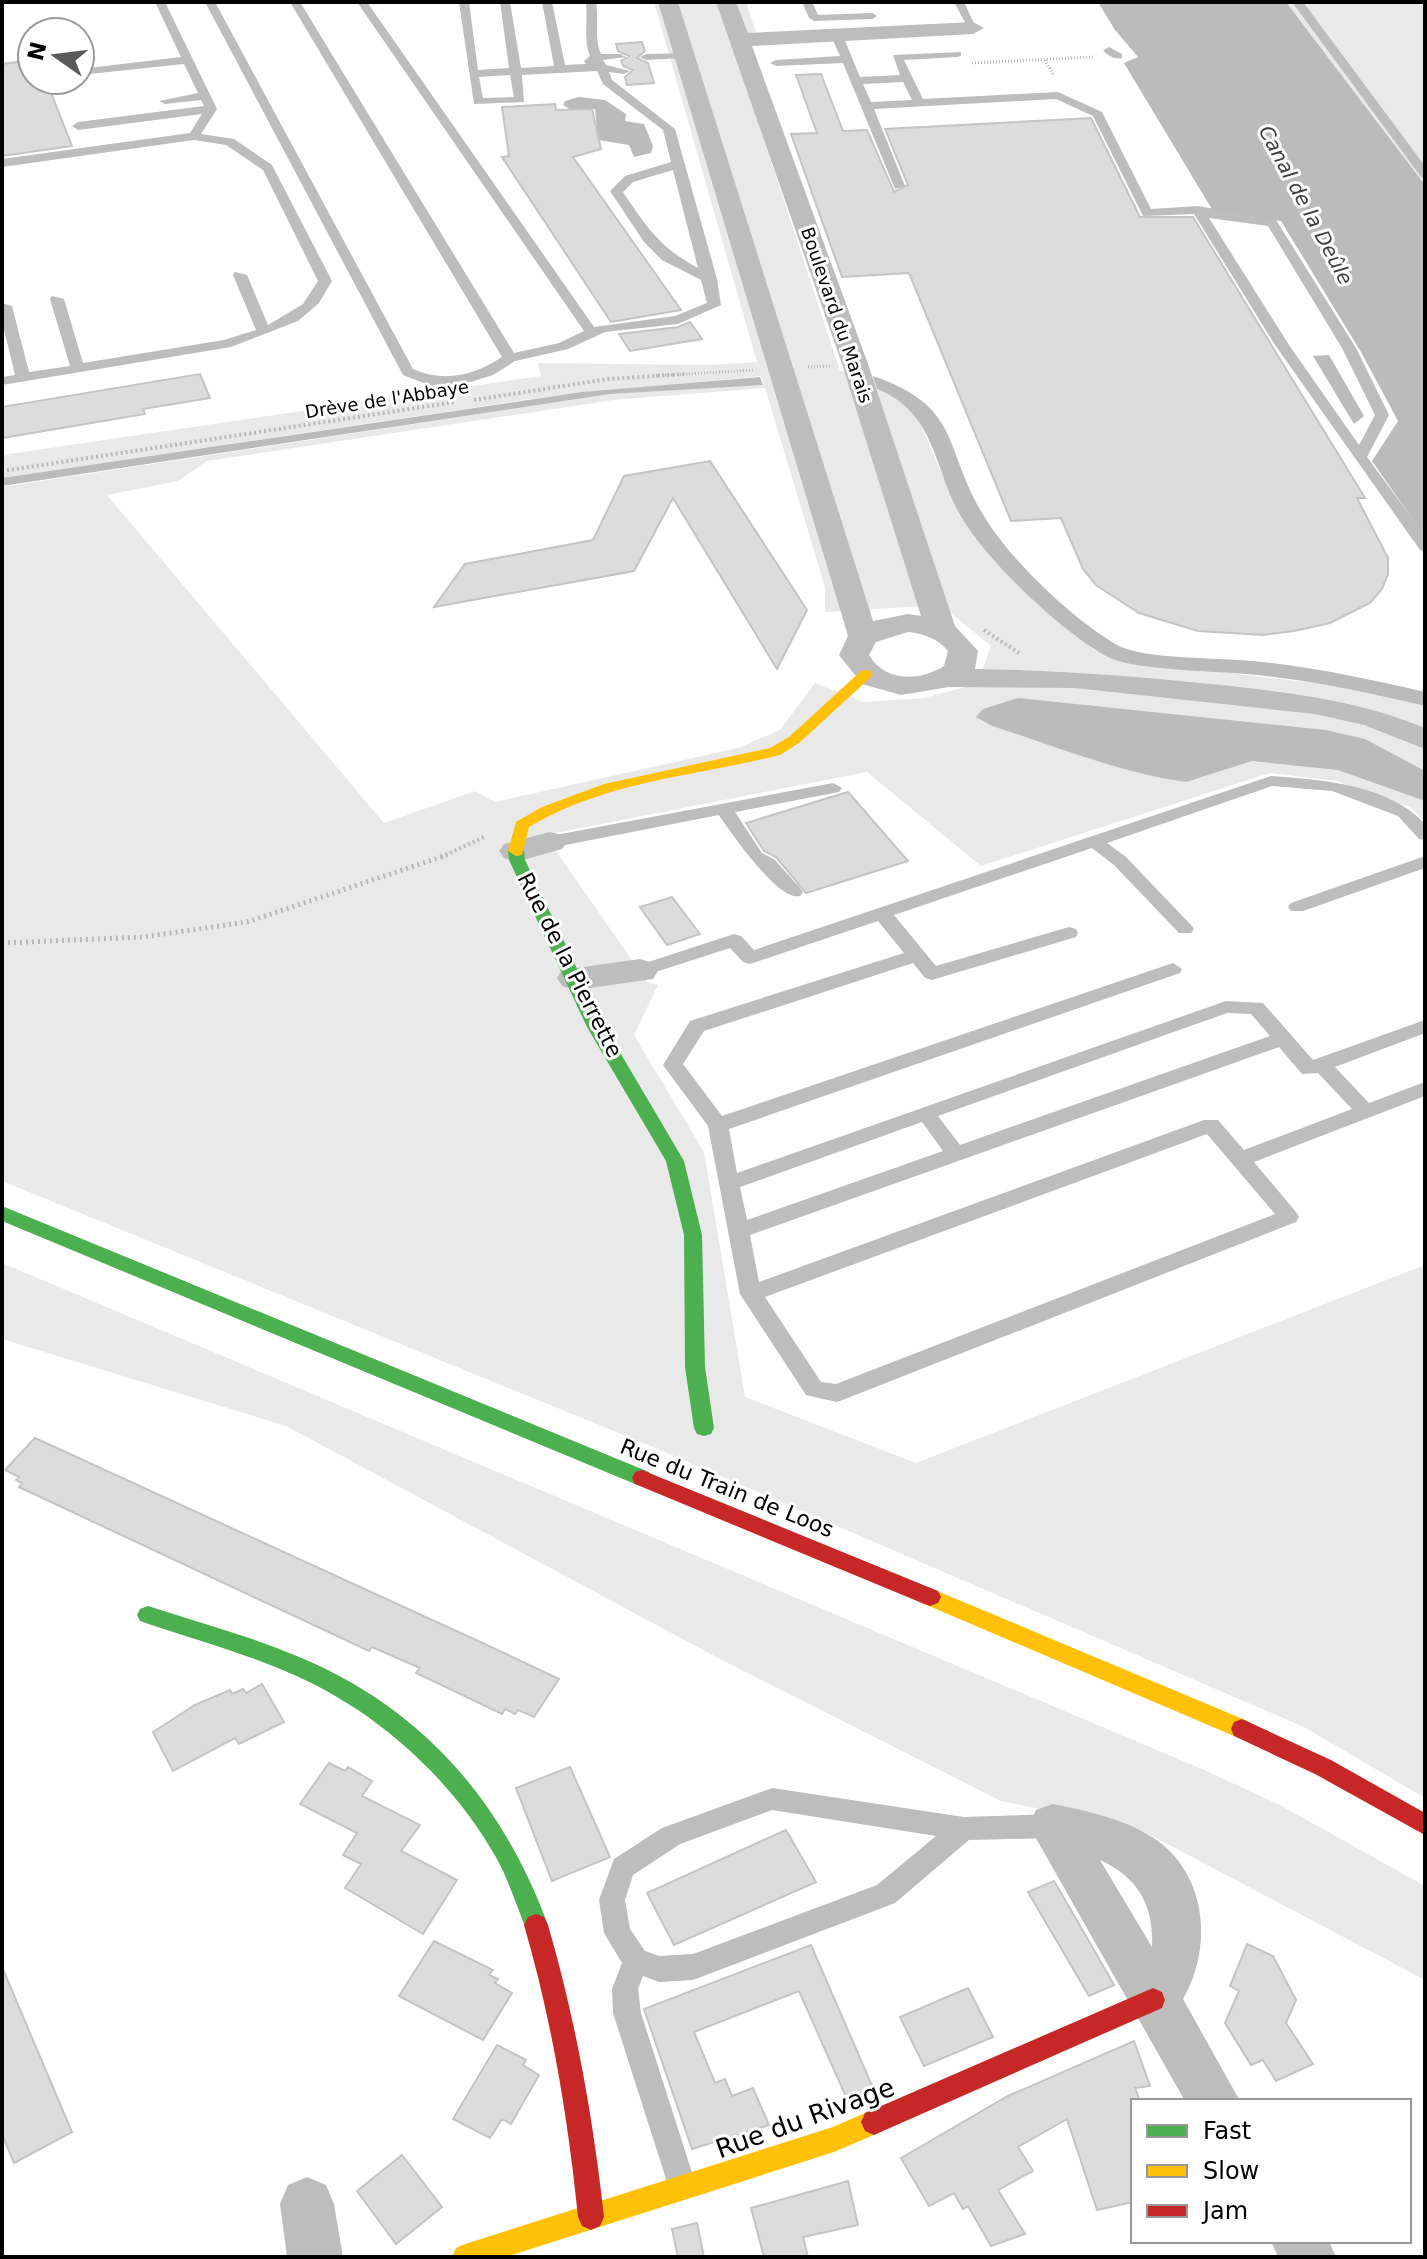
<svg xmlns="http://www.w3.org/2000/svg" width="1427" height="2259" font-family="'DejaVu Sans',sans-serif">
<rect width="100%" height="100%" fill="#fff"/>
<!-- green -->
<path fill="#e9e9e9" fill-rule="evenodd" d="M654 2H746L756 32 730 37 840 371 873 376 877 389 900 399 915 412 956 506 980 543 1054 617 1112 659 1331 685 1425 706V823L1412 808 1337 781 1270 773 981 866 867 772 545 835 647 982 658 985 634 1035 704 1152 745 1397 916 1463 1425 1265V1798L1304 1727 665 1452 2 1181V487L610 394 764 384 761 376 545 397 2 478V455L541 376 538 363 708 365 757 362ZM765 388 825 587V612L941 605 991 646 977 684 924 698 864 702 815 683 780 730 738 748 495 802 475 791 384 823 107 495 178 481 207 461 614 400Z
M1286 2H1425V185Z
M2 1263 1202 1769 1280 1805 1425 1886V1980L1141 1830 1001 1801 718 1658 286 1426 2 1339Z"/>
<!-- water -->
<path fill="#bbb" d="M1098 2H1286L1425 185V537L1372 461 1398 421 1361 352 1281 221 1213 211 1124 63 1138 57 1115 30Z
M579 97 605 100 626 114 625 121 644 124 653 146 651 153 634 157 629 145 598 140 595 109 571 110 563 105 565 101Z
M1329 355 1364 416 1354 424 1313 356Z
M873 376C963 407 942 447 984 516 1010 560 1074 621 1119 646 1145 659 1220 658 1252 661 1310 666 1368 679 1425 692V706C1366 692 1306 679 1246 674 1215 671 1132 670 1108 657 1064 634 995 568 967 526 933 477 940 414 877 389Z
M760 377 763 385 610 394 2 486V478L582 392Z
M1018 698 1326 730 1365 739 1425 771V801L1338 770 1252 761 1186 782C1120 773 1055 746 992 726L976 717 983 709Z"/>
<!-- building -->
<path fill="#dcdcdc" stroke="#c4c4c4" stroke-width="2" d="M642 42 645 51 637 58 648 63 654 83 627 85 625 77 633 70 623 66 621 61 629 56 618 51 616 44Z
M32 60V80H46L72 146 2 156V64Z
M821 74 843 131 867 130 894 192 908 185 885 129 1091 118 1140 217H1193L1365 498H1357L1388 558V574L1382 589 1370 603 1330 623 1294 631 1263 635 1198 631 1139 613 1096 585 1083 569 1061 518 1011 521 909 273 842 277 791 134 817 133 796 75Z
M555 104 556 110 592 109 601 149 573 157 681 310 611 322 502 157 509 156 502 107Z
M690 322 702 339 630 351 619 334 678 327Z
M200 374 210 398 143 409 145 414 2 438V407Z
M710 461 807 610 777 669 673 498 634 571 434 607 465 564 593 540 624 476Z
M848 792 908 861 806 893 776 857 764 851 746 823Z
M672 897 700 934 667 945 640 907Z
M35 1438 489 1646 559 1679 534 1717 518 1710 515 1714 505 1709 502 1714 416 1673 420 1668 372 1647 369 1651 19 1487 22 1483 16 1480 19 1477 5 1470Z
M262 1684 284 1722 239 1744 235 1738 173 1771 153 1732 195 1705 230 1690 232 1694 243 1689 246 1693Z
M329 1763 345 1771 348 1767 372 1781 362 1796 420 1825 401 1851 457 1880 423 1934 345 1888 361 1864 343 1855 357 1833 300 1804Z
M570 1767 610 1857 552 1881 516 1788Z
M786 1830 816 1882 674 1945 647 1893Z
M1054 1881 1086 1936 1114 1985 1089 1996 1028 1892Z
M434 1941 493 1970 489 1975 498 1979 495 1983 512 1993 483 2040 399 1996Z
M1247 1944 1273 1956 1296 2000 1286 2023 1313 2064 1276 2081 1263 2060 1251 2065 1225 2023 1239 1991 1230 1986Z
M811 1945 873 2088 847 2099 799 1991 694 2032 715 2083 725 2079 732 2096 753 2088 769 2125 692 2149 644 2009Z
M2 1967 72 2132 14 2163 2 2134Z
M968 1988 993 2037 924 2066 900 2017Z
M1134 2041 1150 2086 1135 2088 1140 2101H1133V2202L1097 2210 1067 2119 1018 2147 1033 2171 998 2190 1025 2234 991 2246 968 2206 963 2209 954 2193 929 2206 901 2158 1008 2096Z
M497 2045 526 2060 523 2065 539 2075 511 2124 502 2119 490 2138 453 2119Z
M402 2155 442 2207 396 2244 357 2191Z
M848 2181 858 2225 803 2237 808 2257H764L751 2208Z
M697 2223 704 2257H678L672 2229Z"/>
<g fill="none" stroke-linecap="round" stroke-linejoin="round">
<!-- path-far2 -->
<path stroke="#b8b8b8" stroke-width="3" stroke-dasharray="1 2" stroke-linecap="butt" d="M1045 60 1054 76
M972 63 1094 57
M808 367 830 366
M653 376 754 370"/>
<!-- path-far1 -->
<path stroke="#b8b8b8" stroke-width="4" stroke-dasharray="2 3" stroke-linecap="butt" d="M474 400 608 379 686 374
M2 471 456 402
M984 630 1019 653
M441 857 484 837"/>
<!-- path -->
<path stroke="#b8b8b8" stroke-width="5" stroke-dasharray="2 4" stroke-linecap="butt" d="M2 943 143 937 247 922 447 855"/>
<!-- lane -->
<path fill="#bdbdbd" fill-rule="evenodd" d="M155 2H165L217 109 201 134 234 139 272 165 332 281 319 303 298 321 231 347 2 385V377L15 375 2 321V303L12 306 29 372 70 366 50 299 52 296 64 299 83 363 224 340 256 330 233 275 235 272 247 275 268 325 303 304 318 281 263 170 226 145 194 140 2 167V159L190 133 202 114 78 130 72 126 78 122 204 106 201 100 165 104 159 101 198 93 184 64 80 75V69L181 57Z
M205 2H215L413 369C446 383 474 375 502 357L290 2H300L514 353 559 343 584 331 357 2H367L594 327 675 316 707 303 701 280 662 260 644 242 610 191 625 176 671 162 663 130 603 84 597 71 522 75 524 102 474 104 459 2H469L478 70 509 68 500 2H510L521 68 554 66 542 2H552L565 65 586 64 584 61 590 56C583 39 588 21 586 2H596C599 20 594 39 601 54H620L626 57 603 60 606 65 630 71 624 74 609 72 612 80 675 129 717 279 721 305 678 324 605 332 568 349 515 361 493 375 464 384 429 385 403 375ZM510 75 514 97 483 98 479 77ZM673 170 698 268C660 248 646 226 623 192L633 182Z
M802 2H812L818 15 872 13 877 16 872 19 814 21 809 18Z
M954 2H964L977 30H969Z
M1292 2H1303L1425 166V178L1421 177Z
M837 33 843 36 860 77 900 75 893 55 961 52V56L957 57 904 60 923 99 1058 92 1102 112 1151 209 1198 206 1276 220 1356 348 1389 415 1367 457 1425 536V552L1420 550 1275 345 1194 214 1143 216 1093 116 1056 99 874 109 905 186 895 189 843 63 776 66 770 63 776 60 840 56 831 36ZM903 82 912 100 871 102 863 84ZM1209 218 1268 226 1342 348 1375 415 1359 445 1289 345Z
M1109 47 1122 54V58C1115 60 1108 56 1103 50Z
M687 53V57L683 58 646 60 640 57 646 54Z
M1271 776C1323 780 1388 784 1425 824V840L1419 839 1398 816 1332 791 1272 786 1107 843 1126 857 1191 925 1194 929 1191 933H1179L1114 865 1092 848 894 915 936 966 1069 927 1076 929 1078 933 1076 937 932 980 925 978 913 963 704 1031 683 1064 722 1116 1173 963 1182 969 1180 973 729 1129 737 1173 1226 1001 1263 1003 1313 1060 1425 1020V1033L1335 1067 1369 1103 1425 1082V1096L1254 1162 1296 1212 1299 1217 1296 1222 845 1399 837 1402 806 1395 740 1294 708 1126 663 1065 690 1021 904 953 878 921 750 964 743 962 730 948 640 977 633 975 631 971 633 967 734 934 741 936 754 950ZM1227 1013 1251 1014 1270 1036 960 1145 938 1116ZM1279 1047 1302 1074 1318 1073 1352 1109 1244 1150 1218 1120H1204L759 1282 750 1235ZM922 1122 943 1151 747 1220 740 1187ZM1207 1134 1275 1214 836 1384 821 1382 765 1297Z
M833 783 842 788 839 792 735 812 762 853 774 859 800 888 803 892 800 896C779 902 731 833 719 815L550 848 541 842 550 836Z
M1425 856V868L1303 911H1291L1288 907 1291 903Z
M772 1788 964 1817 1053 1814 1062 1818 1066 1826 1062 1834 1053 1838 969 1840 895 1903 693 1980 659 1982 643 1976 638 1989 641 2013 695 2182 691 2192 681 2196 671 2192 667 2182 613 2013 612 1989 622 1963 604 1933 599 1900 614 1859 662 1828ZM772 1810 936 1836 877 1885 693 1954 659 1956 645 1951 630 1929 625 1900 633 1875 680 1844Z"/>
<!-- street -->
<path fill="#bdbdbd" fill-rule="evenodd" d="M658 2H678L873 621 908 614 921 616 842 364 716 2H736L748 33 973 22 984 28 973 34 752 46 868 364 955 626 978 651 975 669C1055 670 1132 676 1211 684 1285 692 1356 699 1425 728V749L1364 725 1315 714 1075 688 949 687 901 695 862 684 839 655 848 636ZM908 632C924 634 937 638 948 651L944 666C920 681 886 683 869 655L876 642Z
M550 832 562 835 567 842 562 849 516 862 504 858 499 851 504 844Z
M640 959 653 963 658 971 653 979 575 990 562 986 557 978 562 970Z
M1053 1804C1088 1811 1129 1820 1158 1841 1208 1878 1212 1949 1183 1999L1240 2101H1185L1029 1826 1036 1810ZM1100 1860C1138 1877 1154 1906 1152 1947Z
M307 2177 326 2185 334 2204 343 2257H287L280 2204 288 2185Z
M1271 2241H1329L1336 2257H1278Z"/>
<!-- fast -->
<path fill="#4caf50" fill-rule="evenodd" d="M516 846 524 851 525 860 605 1027 684 1161 702 1235 705 1367 714 1428 711 1434 704 1436 697 1434 694 1428 685 1367 684 1235 666 1161 587 1027 509 860 508 851Z
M2 1206 649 1472 652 1478 649 1484 642 1486 635 1484 2 1221Z
M148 1606C200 1623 254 1637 304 1659 425 1711 503 1803 548 1925L544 1933 536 1936 528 1933C517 1908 510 1883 497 1859 450 1776 374 1708 285 1671 238 1651 189 1638 140 1621L137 1615 140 1609Z"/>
<!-- slow -->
<path fill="#ffc107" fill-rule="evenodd" d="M866 670 871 671V677L799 743 780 755C695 776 606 781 529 827L522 855 516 856 508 851 516 822 542 807 604 784 770 748 789 737 861 671Z
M930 1588 1250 1722 1253 1729 1250 1736 1242 1739 1234 1736 922 1603 919 1597 922 1591Z
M874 2109 883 2113 887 2122 883 2131 834 2152 506 2257H452L456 2248 465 2244 833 2127Z"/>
<!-- jam -->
<path fill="#c62828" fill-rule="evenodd" d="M642 1470 938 1591 941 1597 938 1603 930 1606 922 1603 635 1484 632 1478 635 1472Z
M1242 1719 1331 1760 1425 1813V1835L1315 1774 1234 1736 1231 1729 1234 1722Z
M536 1914 544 1917 548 1925C576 2021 593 2118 604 2217L600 2226 591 2230 582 2226 578 2217C568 2118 552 2021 524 1925L528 1917Z
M1153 1988 1162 1992 1165 2000 1162 2008 883 2131 874 2135 865 2131 861 2122 865 2113Z"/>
</g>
<g text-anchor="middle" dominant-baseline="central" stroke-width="6" stroke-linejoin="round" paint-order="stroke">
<!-- far-street labels -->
<g font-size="18" fill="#000" stroke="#fff">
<text transform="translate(837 315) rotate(71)">Boulevard du Marais</text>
<text transform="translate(387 399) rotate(-9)">Drève de l'Abbaye</text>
</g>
<!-- far-water labels -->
<g font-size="20" font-style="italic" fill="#3f3f3f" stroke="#fff">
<text transform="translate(1306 205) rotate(62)">Canal de la Deûle</text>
</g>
<!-- street labels -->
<g font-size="22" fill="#000" stroke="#fff">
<text transform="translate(570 965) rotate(63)">Rue de la Pierrette</text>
<text transform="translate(727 1488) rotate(22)">Rue du Train de Loos</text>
</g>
<!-- near-street labels -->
<g font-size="26" fill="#000" stroke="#fff">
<text transform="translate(805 2118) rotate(-20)">Rue du Rivage</text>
</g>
</g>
<!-- border -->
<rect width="1427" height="2259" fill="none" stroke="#000000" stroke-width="8"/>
<!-- legend -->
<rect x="1131" y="2099" width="280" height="144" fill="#ffffff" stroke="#999999" stroke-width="2"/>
<rect x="1147" y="2125" width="40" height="12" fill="#4caf50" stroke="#999999" stroke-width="2"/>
<text x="1203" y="2139" font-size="24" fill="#000000">Fast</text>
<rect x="1147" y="2165" width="40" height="12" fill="#ffc107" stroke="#999999" stroke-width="2"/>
<text x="1203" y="2179" font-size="24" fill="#000000">Slow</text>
<rect x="1147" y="2205" width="40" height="12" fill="#c62828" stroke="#999999" stroke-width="2"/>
<text x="1203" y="2219" font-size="24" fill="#000000">Jam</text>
<!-- north arrow -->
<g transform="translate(56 56) rotate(284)"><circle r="38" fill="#ffffff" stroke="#999999" stroke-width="2"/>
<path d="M0-6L14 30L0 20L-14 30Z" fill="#595959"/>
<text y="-12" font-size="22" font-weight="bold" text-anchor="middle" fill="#000000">N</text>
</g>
</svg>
